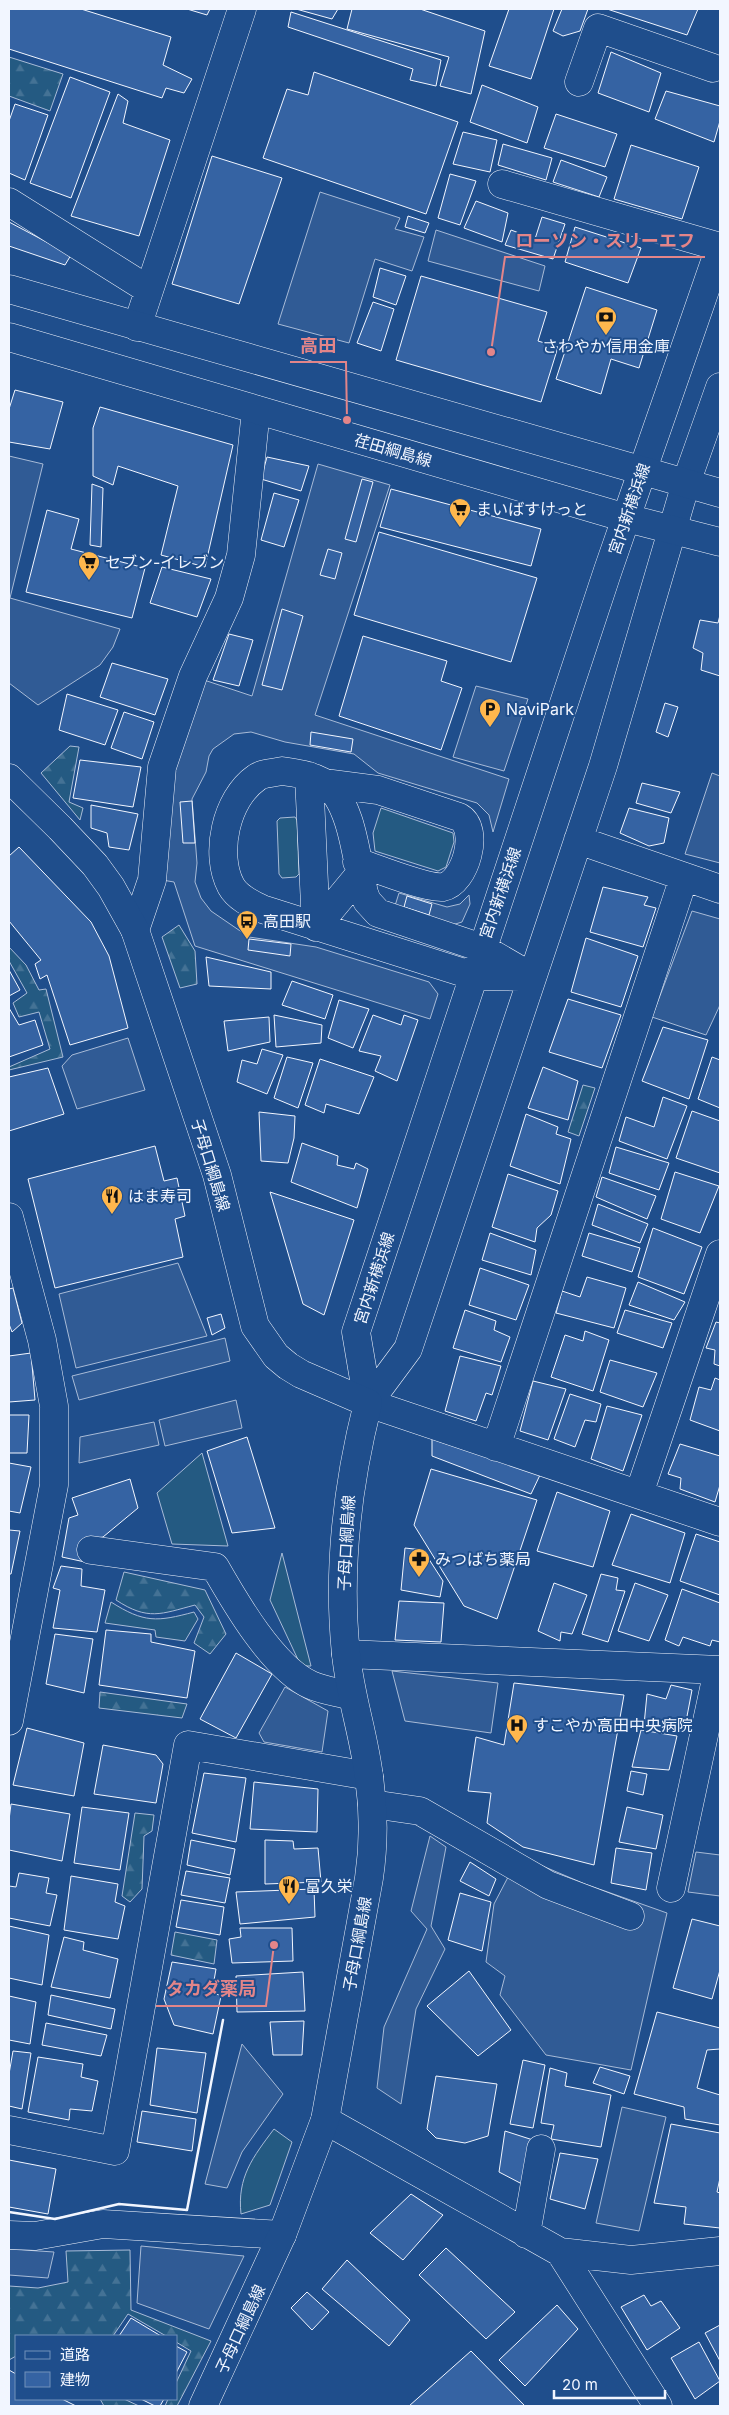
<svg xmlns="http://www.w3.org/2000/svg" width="729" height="2415" font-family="Inter,'Noto Sans JP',sans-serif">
<defs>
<pattern id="forest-firs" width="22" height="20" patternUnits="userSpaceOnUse" patternTransform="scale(1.25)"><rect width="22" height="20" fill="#245a82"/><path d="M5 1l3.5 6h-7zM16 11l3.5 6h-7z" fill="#447295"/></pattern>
</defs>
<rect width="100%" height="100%" fill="#1f4e8c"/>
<!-- grass -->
<path fill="#245a82" stroke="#a8bbd7" d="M381 808 453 833 454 842 446 867 438 871 375 851 373 833Z
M295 817 297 820 299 874 296 877 282 878 279 874 277 821 280 818Z
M202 1453 228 1546 172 1544 157 1493Z
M282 1553 311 1666H301L270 1600Z
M111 1602C144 1623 157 1622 194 1612L198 1619 185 1641 156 1637 155 1630 105 1623Z
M274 2129 292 2142 270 2205 241 2214C237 2177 253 2157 274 2129Z"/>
<!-- forest -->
<path fill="url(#forest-firs)" stroke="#a8bbd7" d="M9 57 63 74 50 111 9 96Z
M70 746 79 747 69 802 83 808 80 820 41 773Z
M179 925 195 951 197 984 180 988 162 937Z
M9 947 26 965 39 990 46 989 63 1057 9 1070V1067L50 1049 39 1012 19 1017 13 1003 27 993 9 961Z
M583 1085 595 1088 579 1136 568 1132Z
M124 1572 205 1590 226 1634 210 1654 194 1643 204 1617 195 1605C161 1614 148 1621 116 1600Z
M100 1692 187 1704 182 1718 99 1708Z
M135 1813 154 1815 152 1831 144 1836 142 1889 130 1902 122 1896Z
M175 1932 217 1940 214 1964 171 1955Z
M130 2250 131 2310 211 2341 177 2406H165L168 2399H176V2383L191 2351 176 2342V2336H166L128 2314 113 2336H16V2356L9 2360V2286L38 2288 68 2282 66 2251Z
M100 2399H124L139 2406H104Z"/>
<!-- parking -->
<path fill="#305b95" stroke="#a8bbd7" d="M320 192 400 218 395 229 424 237 412 271 375 259 349 343 278 324Z
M436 230 545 266 539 291 428 261Z
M9 456 43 464 10 598 120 629 113 647 100 665 38 705 9 683Z
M318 464 390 485 315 715 509 779 493 832 489 815 477 803 378 773 354 754 285 742 251 732 234 734 213 749 209 756 206 772 192 799 197 863 195 882 201 898 211 911 249 937 316 947 429 982 438 994 430 1019 195 946 174 882 162 880 173 769 201 679 252 696Z
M476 686 528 699 504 771 453 757Z
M712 773 720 776V863L685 854Z
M399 893 447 907 460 904 469 895 470 904 462 922 452 925 394 909Z
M692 911 720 919V1005L706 1035 652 1017Z
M128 1038 145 1090 77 1109 62 1066 72 1055Z
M178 1263 207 1336 76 1368 59 1294Z
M225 1338 230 1361 79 1400 72 1376Z
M236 1400 242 1428 165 1446 159 1420Z
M154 1422 159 1445 79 1463 80 1437Z
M392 1671 498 1683 491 1733 405 1721Z
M285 1687 328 1711 322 1752 264 1742 259 1733Z
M430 1836 446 1847 431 1926 445 1949 416 2009 401 2104 377 2088 384 2027 427 1929 411 1911Z
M696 1852 720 1855V1896L688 1892Z
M519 1856 585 1884 667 1913 631 2070 546 2055 500 1995 505 1976 486 1962 494 1904Z
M242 2044 283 2094 242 2152 227 2188 205 2184Z
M622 2107 666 2117 639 2231 596 2223Z
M141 2246 244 2256 209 2329 137 2303Z
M9 2249 54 2252 48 2278 9 2275Z"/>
<!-- building -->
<path fill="#3563a3" stroke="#f2f6ff" d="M9 9H81L171 37 163 65 192 79 184 93 166 88 162 98 9 49Z
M187 9H210L207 15Z
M296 9H338L332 19Z
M352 9H420L485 31 471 94 440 86 449 57 347 29Z
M509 9H554L531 79 489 66Z
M562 9H588L580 31 563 36 553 31Z
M607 9H698L687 35Z
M291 12 441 60 436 86 410 80 413 69 288 27Z
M611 52 661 73 649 112 598 93Z
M314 72 458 122 426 214 263 158 287 89 308 95Z
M70 77 110 92 71 198 30 183Z
M482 85 538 107 527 143 470 122Z
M666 91 720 106V121L714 142 655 119Z
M118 94 128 101 123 123 170 140 139 236 71 216Z
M15 104 48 115 25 180 9 173V121Z
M556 114 617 134 605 167 544 148Z
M463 132 497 140 490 172 453 164Z
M503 144 552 158 546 180 498 165Z
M631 145 699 167 682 219 614 199Z
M212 156 282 178 239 304 172 284Z
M561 160 607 177 599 197 553 182Z
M450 174 476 181 460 225 438 218Z
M476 201 508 213 502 242 464 228Z
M408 216 429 223 425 233 405 227Z
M542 217 565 224 553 259 505 245 511 230 535 239Z
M9 222 71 255 65 265 9 246Z
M575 227 641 248 628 283 565 262Z
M380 268 406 276 396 305 373 297Z
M421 276 547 312 538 341 558 347 541 402 396 360Z
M586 287 657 310 639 368 611 359 601 394 556 379Z
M373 302 394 309 381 351 357 343Z
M15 390 63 402 50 449 9 442V409Z
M100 407 233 445 205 567 161 555 178 486 118 466 113 485 93 476V428Z
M267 457 309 466 301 491 261 479Z
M362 479 373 482 356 542 345 539Z
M92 484 103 488 101 547 90 545Z
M391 489 541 529 531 566 380 527Z
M274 493 299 500 284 547 261 540Z
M47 510 79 519 71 549 145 568 132 618 26 592Z
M379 532 537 578 511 662 354 615Z
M328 549 342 553 335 579 320 575Z
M162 567 211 579 197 617 150 603Z
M282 609 303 616 282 690 262 685Z
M720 615V676L701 670 703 653 693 648 700 620 718 623Z
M229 634 253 640 239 686 213 680Z
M363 636 447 661 441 681 462 688 441 750 339 716Z
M112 663 168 679 155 715 100 697Z
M67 694 118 710 105 745 59 730Z
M665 703 678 707 668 737 656 732Z
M124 712 154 722 142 759 111 748Z
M311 732 353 739 351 752 310 745Z
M80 760 141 767 133 807 73 798Z
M642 783 680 792 671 813 636 803Z
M192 801 195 843H183L180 802Z
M91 805 138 814 129 850 109 847 107 833 91 828Z
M629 808 669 818 664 843 649 846 620 833Z
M19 847 91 922 109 956 128 1028 70 1045 47 975 40 979 35 964 41 960 9 921V856Z
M603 887 648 897 644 905 656 908 643 947 590 932Z
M407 896 432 904 429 915 404 907Z
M586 938 638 956 621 1007 571 992Z
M249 939 291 944 290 956 248 950Z
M206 957 271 972V989L209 986Z
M9 970 20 990 9 996Z
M292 981 333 995 325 1019 282 1005Z
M568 999 621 1015 602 1068 549 1052Z
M339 1000 369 1009 353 1048 328 1038Z
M9 1008 19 1025 35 1020 43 1045 9 1057Z
M274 1015 322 1025 321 1043 276 1047Z
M373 1015 401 1025 404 1015 418 1020 397 1081 375 1071 381 1056 359 1051Z
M269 1017 270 1042 228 1051 224 1021Z
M663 1027 708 1040 689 1099 642 1081Z
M262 1049 283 1055 267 1094 237 1082 242 1060 257 1064Z
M287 1057 313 1063 298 1108 274 1098Z
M712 1057 720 1060V1108L698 1099Z
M320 1059 374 1077 359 1114 326 1104 324 1113 305 1105Z
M543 1067 578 1081 568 1120 528 1108Z
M48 1068 64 1114 9 1131V1077Z
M663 1097 687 1106 667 1159 619 1141 626 1117 654 1127Z
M692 1111 720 1121V1173L676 1158Z
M259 1112 295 1116 294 1138 288 1163 261 1161Z
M526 1114 558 1127 556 1134 571 1139 560 1184 510 1166Z
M302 1143 338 1156 337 1165 354 1169 356 1163 368 1169 357 1208 291 1182Z
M155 1146 164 1181 177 1178 185 1216 175 1219 183 1257 55 1288 28 1179Z
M616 1147 669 1163 659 1190 609 1173Z
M675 1172 719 1186 700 1233 661 1219Z
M508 1174 558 1191 551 1215 537 1228 535 1242 492 1227Z
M602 1177 656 1196 647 1219 596 1197Z
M270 1192 354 1220 324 1315 303 1304Z
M598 1204 648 1224 640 1243 592 1225Z
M653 1228 702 1247 684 1294 638 1277Z
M490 1233 536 1250 531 1275 482 1260Z
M589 1233 640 1248 632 1272 582 1256Z
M480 1268 529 1285 516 1320 469 1305Z
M587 1277 626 1288 614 1328 556 1313 562 1291 580 1297Z
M638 1282 685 1302 674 1320 629 1305Z
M13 1288 22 1323 12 1332 9 1324V1289Z
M465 1310 496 1321 494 1330 510 1337 501 1362 453 1348Z
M625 1310 672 1323 663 1348 617 1333Z
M221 1314 225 1328 212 1335 207 1318Z
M716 1322 720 1323V1366L714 1364 715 1350 706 1348Z
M585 1331 609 1340 593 1391 551 1377 565 1335 583 1341Z
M31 1353 35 1400 9 1402V1356Z
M460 1356 501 1366 492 1395 486 1393 476 1421 445 1411Z
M610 1360 657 1373 643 1407 600 1392Z
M715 1378 720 1380V1431L690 1420 699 1387 711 1390Z
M533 1381 566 1389 548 1440 520 1431Z
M570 1394 601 1404 596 1422 585 1420 575 1447 554 1439Z
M607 1406 642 1415 623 1471 591 1459Z
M9 1415H29L27 1453H9Z
M247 1437 275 1528 232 1533 207 1451Z
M432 1439 540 1475 531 1494 432 1456Z
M680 1444 720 1456V1485L715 1502 680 1489 681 1478 668 1474Z
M9 1463 31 1467 20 1513 9 1511Z
M431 1469 537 1500 497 1619 464 1606 414 1525Z
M130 1479 138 1508 103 1537 85 1540V1562L62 1557 69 1518 78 1515 72 1498Z
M557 1492 610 1511 593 1567 537 1551Z
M631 1514 685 1533 670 1583 612 1565Z
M9 1530 20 1531 11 1574H9Z
M696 1534 720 1542V1595L680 1581Z
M405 1548 423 1550 443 1581 440 1597 401 1590Z
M61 1566 82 1569 81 1586 105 1590 97 1632 53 1628 60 1590 53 1588Z
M601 1574 618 1578 616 1590 625 1591 608 1642 582 1634Z
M554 1583 587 1595 572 1634 561 1632 560 1641 538 1631Z
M635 1583 668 1595 649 1641 618 1631Z
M682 1589 720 1603V1642L712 1640 710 1646 683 1637 679 1646 665 1640Z
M399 1601 444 1603 441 1642 395 1640Z
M106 1630 151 1634V1642L195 1651 187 1698 99 1685Z
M55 1634 93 1639 84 1693 46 1684Z
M236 1653 272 1674 236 1738 200 1719Z
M514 1683 624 1695 594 1865 523 1847 487 1823 491 1793 468 1791 476 1737 504 1745Z
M671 1685 692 1690 684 1732 644 1725 647 1694 666 1699Z
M27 1728 84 1743 74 1796 13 1785Z
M641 1730 677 1736 669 1770 632 1767Z
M103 1745 156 1755 163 1764 156 1803 94 1794Z
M631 1771 647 1774 643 1795 627 1791Z
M204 1773 246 1778 236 1842 192 1833Z
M254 1782 318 1789 317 1832 250 1829Z
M11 1804 70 1814 62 1861 9 1850V1820Z
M82 1807 129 1813 120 1870 74 1863Z
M627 1807 663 1815 656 1849 619 1842Z
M191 1840 235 1849 230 1875 187 1865Z
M265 1840 293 1841 294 1849 318 1848 321 1882 265 1884Z
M616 1848 652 1853 646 1890 611 1883Z
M470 1862 496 1879 489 1896 460 1881Z
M186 1871 230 1878 225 1903 181 1895Z
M19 1873 49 1878 46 1893 57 1895 50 1926 9 1918V1886L16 1887Z
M71 1876 118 1884 115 1902 125 1906 118 1939 64 1930Z
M314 1889 315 1917 240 1924 236 1892Z
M460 1893 491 1902 482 1951 448 1940Z
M181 1900 224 1907 220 1935 176 1927Z
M692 1919 720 1926V1970L712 1999 673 1988Z
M9 1926 49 1935 42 1985 9 1978Z
M240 1928H292L293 1961 232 1963 229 1939 241 1937Z
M64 1937 84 1942 83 1950 118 1959 110 1998 51 1987Z
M172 1962 216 1969 212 1992 221 1996 213 2034 174 2025 164 1999Z
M469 1971 511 2030 478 2056 427 2006Z
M303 1972 305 2011 237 2012 236 1976Z
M51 1995 115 2009 111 2029 48 2015Z
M9 1996 36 2002 30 2044 9 2040Z
M657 2012 720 2028V2049L707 2050 697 2088 720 2095V2125L685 2119 684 2107 634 2094Z
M304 2021 302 2055H273L270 2022Z
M46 2023 107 2035 101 2056 42 2045Z
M157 2048 206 2053 197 2113 150 2105Z
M13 2051 31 2053 22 2109 9 2106V2074Z
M38 2057 83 2064 81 2077 98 2081 92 2111 70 2109 69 2120 28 2112Z
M523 2060 545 2065 533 2128 510 2124Z
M600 2067 630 2076 624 2094 593 2083Z
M550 2068 567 2073 565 2086 611 2095 601 2147 551 2139 554 2125 541 2123Z
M436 2076 497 2084 488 2136 465 2143 436 2138 427 2129Z
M142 2111 196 2119 192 2151 137 2142Z
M671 2124 720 2133V2178L717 2192 720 2193V2228L684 2224 686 2207 654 2203Z
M505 2131 533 2140 522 2184 499 2172Z
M560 2153 598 2159 585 2209 550 2199Z
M9 2160 56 2169 48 2214 9 2207Z
M411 2194 443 2215 403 2260 370 2233Z
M446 2248 515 2312 486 2339 419 2275Z
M347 2260 410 2320 389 2346 322 2289Z
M307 2292 329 2312 312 2330 291 2308Z
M644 2295 651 2306 661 2301 680 2328 647 2350 621 2307Z
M557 2305 578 2329 525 2386 499 2360Z
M131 2318 161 2336H119Z
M720 2325V2361L705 2333Z
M699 2342 720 2381 695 2399 671 2358Z
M176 2346 187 2352 176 2373Z
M471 2351 525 2406H409Z
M9 2370 16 2374V2399H62L76 2406H9Z
M141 2399H164L160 2406H155Z"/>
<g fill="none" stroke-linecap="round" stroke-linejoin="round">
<!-- minor casing -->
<g stroke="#f2f6ff" stroke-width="29">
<path id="minor" d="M579 82 598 28 713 68
M502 184 720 247
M9 202 149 290
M137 327 242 9
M282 771C296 773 310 775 323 782 352 799 357 862 364 893L367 901 378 913 482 948 532 977 474 976 262 909C251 904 237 897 231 886 214 854 226 799 256 778 262 773 274 773 282 771Z
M309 776 316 927
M324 783 378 790 459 817C481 829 465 883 443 887 427 889 375 868 357 862
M578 840 720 889
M316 927 360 874
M135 930 152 880 162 767 193 676 229 598 241 555 256 410
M9 1217 42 1340 54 1406V1485L9 1721
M368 1403 356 1332 608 570 720 247
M368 1403 408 1349 603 766 686 483 720 387
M368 1403 720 1522
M496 1447 684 877
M639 1494 720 1254
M91 1550 215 1567C235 1602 273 1668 311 1685 324 1691 339 1692 352 1696
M346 1654 720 1670
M372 1804 420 1811 548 1885 630 1916
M671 1888 718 1670
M325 2120 560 2252 631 2260 720 2251
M9 2130 115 2151 188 1745 369 1776
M526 2234 541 2149
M9 2235 35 2236 103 2224 282 2235
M560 2252 658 2406"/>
</g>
<!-- major casing -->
<g stroke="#f2f6ff" stroke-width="29">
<path id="major" d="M9 289 720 493
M9 337 626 518 720 542
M9 778 60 828 95 865 111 887 135 930 217 1175 255 1326 276 1356 288 1366 301 1374 368 1403C347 1486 337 1568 346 1654 350 1696 364 1735 369 1777 374 1811 374 1844 369 1878L325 2120 282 2235 203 2406"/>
</g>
<!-- minor -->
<use href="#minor" stroke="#1f4e8c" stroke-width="28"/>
<!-- major -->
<use href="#major" stroke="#1f4e8c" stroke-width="28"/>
<!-- wall -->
<path stroke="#f2f6ff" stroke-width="2.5" d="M9 2212 55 2219 119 2204 187 2210 223 2020"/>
</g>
<!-- icons -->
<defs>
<g id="bank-pin" transform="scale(1.125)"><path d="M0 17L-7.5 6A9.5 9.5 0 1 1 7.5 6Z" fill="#ffb74d" stroke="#1f4e8c"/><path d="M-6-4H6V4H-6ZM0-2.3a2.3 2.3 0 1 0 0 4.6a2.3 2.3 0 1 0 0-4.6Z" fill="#111"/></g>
<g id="supermarket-pin" transform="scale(1.125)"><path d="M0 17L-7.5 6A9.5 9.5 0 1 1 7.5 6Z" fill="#ffb74d" stroke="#1f4e8c"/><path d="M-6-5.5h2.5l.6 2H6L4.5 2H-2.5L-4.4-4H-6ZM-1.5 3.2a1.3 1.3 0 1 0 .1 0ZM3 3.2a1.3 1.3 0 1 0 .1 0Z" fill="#111"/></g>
<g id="parking-pin" transform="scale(1.125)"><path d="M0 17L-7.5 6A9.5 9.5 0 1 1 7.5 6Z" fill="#ffb74d" stroke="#1f4e8c"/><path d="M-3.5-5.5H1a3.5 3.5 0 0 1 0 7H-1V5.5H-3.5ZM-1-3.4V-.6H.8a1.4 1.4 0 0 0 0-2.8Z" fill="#111"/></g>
<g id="bus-pin" transform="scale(1.125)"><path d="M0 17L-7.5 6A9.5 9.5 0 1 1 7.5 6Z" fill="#ffb74d" stroke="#1f4e8c"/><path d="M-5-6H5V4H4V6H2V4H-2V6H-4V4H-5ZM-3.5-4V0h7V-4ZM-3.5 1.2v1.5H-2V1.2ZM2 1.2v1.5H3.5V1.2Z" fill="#111"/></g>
<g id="restaurant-pin" transform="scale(1.125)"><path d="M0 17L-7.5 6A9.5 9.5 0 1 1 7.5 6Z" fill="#ffb74d" stroke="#1f4e8c"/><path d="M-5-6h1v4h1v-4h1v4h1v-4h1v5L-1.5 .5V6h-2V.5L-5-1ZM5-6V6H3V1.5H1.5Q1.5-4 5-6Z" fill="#111"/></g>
<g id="pharmacy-pin" transform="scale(1.125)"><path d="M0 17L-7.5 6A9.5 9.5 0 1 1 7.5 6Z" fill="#ffb74d" stroke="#1f4e8c"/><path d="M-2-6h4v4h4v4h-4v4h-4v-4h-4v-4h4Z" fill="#111"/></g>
<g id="hospital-pin" transform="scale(1.125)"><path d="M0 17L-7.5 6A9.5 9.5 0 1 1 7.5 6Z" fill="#ffb74d" stroke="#1f4e8c"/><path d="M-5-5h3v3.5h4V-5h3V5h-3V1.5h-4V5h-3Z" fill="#111"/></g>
</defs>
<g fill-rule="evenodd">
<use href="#bank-pin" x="606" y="317"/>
<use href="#supermarket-pin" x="460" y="509"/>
<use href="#supermarket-pin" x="89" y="562"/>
<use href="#parking-pin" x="490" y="709"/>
<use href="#bus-pin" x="247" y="921"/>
<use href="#restaurant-pin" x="112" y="1196"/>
<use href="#pharmacy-pin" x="419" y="1559"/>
<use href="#hospital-pin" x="517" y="1725"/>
<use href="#restaurant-pin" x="289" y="1886"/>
</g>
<g text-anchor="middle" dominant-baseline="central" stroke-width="4" stroke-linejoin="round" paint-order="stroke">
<!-- poi labels -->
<g font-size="16" fill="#f2f6ff" stroke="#1f4e8c" text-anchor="start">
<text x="606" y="346" text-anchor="middle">さわやか信用金庫</text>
<text x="476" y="509">まいばすけっと</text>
<text x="105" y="562">セブン-イレブン</text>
<text x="506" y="709">NaviPark</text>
<text x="263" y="921">高田駅</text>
<text x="128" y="1196">はま寿司</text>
<text x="435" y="1559">みつばち薬局</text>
<text x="533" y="1725">すこやか高田中央病院</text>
<text x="305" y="1886">富久栄</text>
</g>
<!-- street labels -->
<g font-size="16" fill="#f2f6ff" stroke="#1f4e8c">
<text transform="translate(393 450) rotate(16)">荏田綱島線</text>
<text transform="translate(629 509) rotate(-71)">宮内新横浜線</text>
<text transform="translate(500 893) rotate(-71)">宮内新横浜線</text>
<text transform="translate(211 1165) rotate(73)">子母口綱島線</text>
<text transform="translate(374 1278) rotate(-72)">宮内新横浜線</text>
<text transform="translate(346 1543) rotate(-87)">子母口綱島線</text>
<text transform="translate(357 1944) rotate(-80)">子母口綱島線</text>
<text transform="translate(240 2329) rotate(-65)">子母口綱島線</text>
</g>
</g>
<!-- callouts -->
<path fill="none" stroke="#e38589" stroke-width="2" d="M491 352L505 257H705M347 420L346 362H290M274 1945L266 2006H156"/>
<g fill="#e38589" stroke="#1f4e8c" stroke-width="2">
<circle cx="491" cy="352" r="5"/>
<circle cx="347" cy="420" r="5"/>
<circle cx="274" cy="1945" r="5"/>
</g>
<g font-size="18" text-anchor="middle" font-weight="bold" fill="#e38589" stroke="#1f4e8c" stroke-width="4" stroke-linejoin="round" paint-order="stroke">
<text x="605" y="247">ローソン・スリーエフ</text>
<text x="318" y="352">高田</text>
<text x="211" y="1995">タカダ薬局</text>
</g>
<!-- border -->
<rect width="729" height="2415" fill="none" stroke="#f2f6ff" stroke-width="20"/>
<!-- legend -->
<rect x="15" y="2335" width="162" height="65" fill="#1f4e8c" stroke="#7391ba"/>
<rect x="25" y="2351" width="25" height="8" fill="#1f4e8c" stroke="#7391ba"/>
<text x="60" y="2360" font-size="15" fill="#f2f6ff">道路</text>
<rect x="25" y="2372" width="25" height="15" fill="#3563a3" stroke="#7391ba"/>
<text x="60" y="2385" font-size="15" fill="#f2f6ff">建物</text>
<!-- scale -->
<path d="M554 2390v8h111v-8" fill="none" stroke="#f2f6ff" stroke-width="2.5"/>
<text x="562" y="2390" font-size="15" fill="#f2f6ff" stroke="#1f4e8c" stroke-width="4" paint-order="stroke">20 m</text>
</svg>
